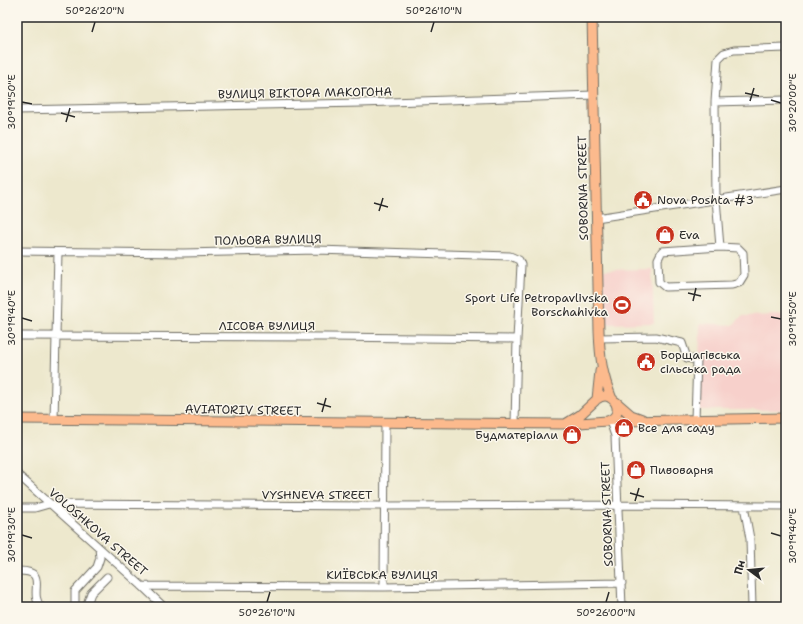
<svg xmlns="http://www.w3.org/2000/svg" width="803" height="624" font-family="'Shantell Sans',sans-serif">
<rect width="100%" height="100%" fill="#fbf7ec"/>
<filter id="ink" filterUnits="userSpaceOnUse"><feTurbulence type="fractalNoise" baseFrequency=".025" numOctaves="2"/><feDisplacementMap in="SourceGraphic" scale="8" xChannelSelector="R" yChannelSelector="G"/><feConvolveMatrix kernelMatrix="1 2 1 2 8 2 1 2 1" color-interpolation-filters="sRGB"/></filter>
<filter id="wash" filterUnits="userSpaceOnUse"><feTurbulence type="fractalNoise" baseFrequency=".012" numOctaves="4" result="noise"/><feDisplacementMap in="SourceGraphic" scale="16" xChannelSelector="R" yChannelSelector="G"/><feGaussianBlur stdDeviation="0.9" result="paint"/><feColorMatrix in="noise" values="0 0 0 0 0 0 0 0 0 0 0 0 0 0 0 0 0 1.4 0 .05"/><feComposite in="paint" operator="in"/></filter>
<g filter="url(#wash)">
<rect width="100%" height="100%" fill="#ede8cd"/>
<!-- built -->
<path fill="#f7d0cb" d="M652 269 654 323 605 324 603 270Z
M786 315V408L785 410H698L700 323 733 325 742 316Z"/>
</g>
<g filter="url(#ink)">
<g fill="none" stroke-linecap="round" stroke-linejoin="round">
<!-- minor casing -->
<g stroke="#6f6d64" stroke-width="9">
<path id="minor" d="M715 102 786 100
M17 110 361 103 594 95
M596 218 786 189
M720 247 738 248 743 253 744 275 739 283 732 285 665 287 659 282 658 259 662 251 720 247 716 199 715 102 718 59 724 53 734 50 786 48
M17 251 183 253 317 250 510 256 519 260 521 265 517 339 515 423
M17 336 326 337 517 339
M599 338 656 337 682 343 687 358 697 360 695 419
M54 420 58 252
M610 421 615 436 622 607
M17 474 142 586 164 607
M744 506 750 539 752 607
M17 508H35L49 504 384 506 618 505 786 506
M17 571C51 570 27 592 41 607
M142 586 384 587 622 583
M384 587 385 423
M75 607V591L97 567 100 558 99 548
M86 607 91 593 107 577"/>
</g>
<!-- major casing -->
<g stroke="#6f6d64" stroke-width="11">
<path id="major" d="M592 17 599 331C600 358 602 374 612 399
M597 399 600 371
M616 402 631 415 642 419
M17 419 566 424 607 421C627 416 614 387 597 399
M613 419 626 421 786 418
M567 423 580 415 595 401"/>
</g>
<!-- minor -->
<use href="#minor" stroke="#fff" stroke-width="7"/>
<!-- major -->
<use href="#major" stroke="#fcba8d" stroke-width="9"/>
</g>
</g>
<!-- ticks -->
<path fill="none" stroke="#2b2b2b" stroke-width="1.5" d="M92 32 95 22M431 32 434 22M745 93 759 96M771 100 781 103M750 101 754 88M22 102 32 104M61 113 75 117M66 122 70 108M374 203 388 207M379 211 383 198M688 293 701 296M693 301 696 288M771 317 781 319M22 318 32 321M317 403 331 407M322 412 326 398M630 493 644 497M635 501 639 488M771 533 781 536M22 535 32 538M267 602 270 592M606 602 609 592"/>
<!-- icons -->
<defs>
<g id="civic-disc" transform="scale(1)"><circle r="9.5" fill="#c8321e" stroke="#fbf7ec"/><path d="M-.6-6.5H3V-4.5H.6V-3L4-1V1h2V6H-6V1h2V-1L-.6-3ZM-1.2 2.5V6h2.4V2.5Z" fill="#fff"/></g>
<g id="shop-disc" transform="scale(1)"><circle r="9.5" fill="#c8321e" stroke="#fbf7ec"/><path d="M-5-2.5h2.3a2.7 3.5 0 0 1 5.4 0H5L5.5 6h-11ZM-1.5-2.5h3a1.5 2.3 0 0 0-3 0Z" fill="#fff"/></g>
<g id="stadium-disc" transform="scale(1)"><circle r="9.5" fill="#c8321e" stroke="#fbf7ec"/><path d="M0-5a6.5 5 0 1 0 0 10a6.5 5 0 1 0 0-10ZM-3.5-1.8h7v3.6h-7Z" fill="#fff"/></g>
</defs>
<g fill-rule="evenodd">
<use href="#civic-disc" x="643" y="200"/>
<use href="#shop-disc" x="665" y="235"/>
<use href="#stadium-disc" x="622" y="305"/>
<use href="#civic-disc" x="646" y="362"/>
<use href="#shop-disc" x="624" y="428"/>
<use href="#shop-disc" x="572" y="435"/>
<use href="#shop-disc" x="636" y="470"/>
</g>
<g text-anchor="middle" dominant-baseline="central" stroke-width="3" stroke-linejoin="round" paint-order="stroke">
<!-- street labels -->
<g font-size="12" fill="#2b2b2b" stroke="#fbf7ec">
<text transform="translate(305 93) rotate(-1)">ВУЛИЦЯ ВІКТОРА МАКОГОНА</text>
<text transform="translate(583 188) rotate(-91)">SOBORNA STREET</text>
<text transform="translate(268 240) rotate(-1)">ПОЛЬОВА ВУЛИЦЯ</text>
<text x="267" y="326">ЛІСОВА ВУЛИЦЯ</text>
<text transform="translate(243 410) rotate(1)">AVIATORIV STREET</text>
<text x="317" y="495">VYSHNEVA STREET</text>
<text transform="translate(607 514) rotate(-92)">SOBORNA STREET</text>
<text transform="translate(98 532) rotate(41)">VOLOSHKOVA STREET</text>
<text x="382" y="575">КИЇВСЬКА ВУЛИЦЯ</text>
</g>
<!-- poi labels -->
<g font-size="12" fill="#2b2b2b" stroke="#fbf7ec" text-anchor="start">
<text x="657" y="200">Nova Poshta #3</text>
<text x="679" y="235">Eva</text>
<text x="608" y="298" text-anchor="end">Sport Life Petropavlivska<tspan x="608" dy="14">Borschahivka</tspan></text>
<text x="660" y="355">Борщагівська<tspan x="660" dy="14">сільська рада</tspan></text>
<text x="638" y="428">Все для саду</text>
<text x="558" y="435" text-anchor="end">Будматеріали</text>
<text x="650" y="470">Пивоварня</text>
</g>
</g>
<!-- margin -->
<rect width="803" height="624" fill="none" stroke="#fbf7ec" stroke-width="44"/>
<!-- north arrow -->
<g transform="translate(749 570) rotate(286)" stroke="#fbf7ec" stroke-width="3" paint-order="stroke">
<path d="M0-3L7 15L0 10L-7 15Z" fill="#2b2b2b"/>
<text y="-6" font-size="11" font-weight="bold" text-anchor="middle" fill="#2b2b2b">Пн</text>
</g>
<rect x="22" y="22" width="759" height="580" fill="none" stroke="#2b2b2b" stroke-width="1.5"/>
<g font-size="10" text-anchor="middle" fill="#2b2b2b">
<text x="95" y="14">50°26'20"N</text>
<text x="434" y="14">50°26'10"N</text>
<text transform="translate(11 102) rotate(-90)" y="4">30°19'50"E</text>
<text transform="translate(792 103) rotate(-90)" y="4">30°20'00"E</text>
<text transform="translate(11 318) rotate(-90)" y="4">30°19'40"E</text>
<text transform="translate(792 319) rotate(-90)" y="4">30°19'50"E</text>
<text transform="translate(11 535) rotate(-90)" y="4">30°19'30"E</text>
<text transform="translate(792 536) rotate(-90)" y="4">30°19'40"E</text>
<text x="267" y="616">50°26'10"N</text>
<text x="606" y="616">50°26'00"N</text>
</g>
</svg>
